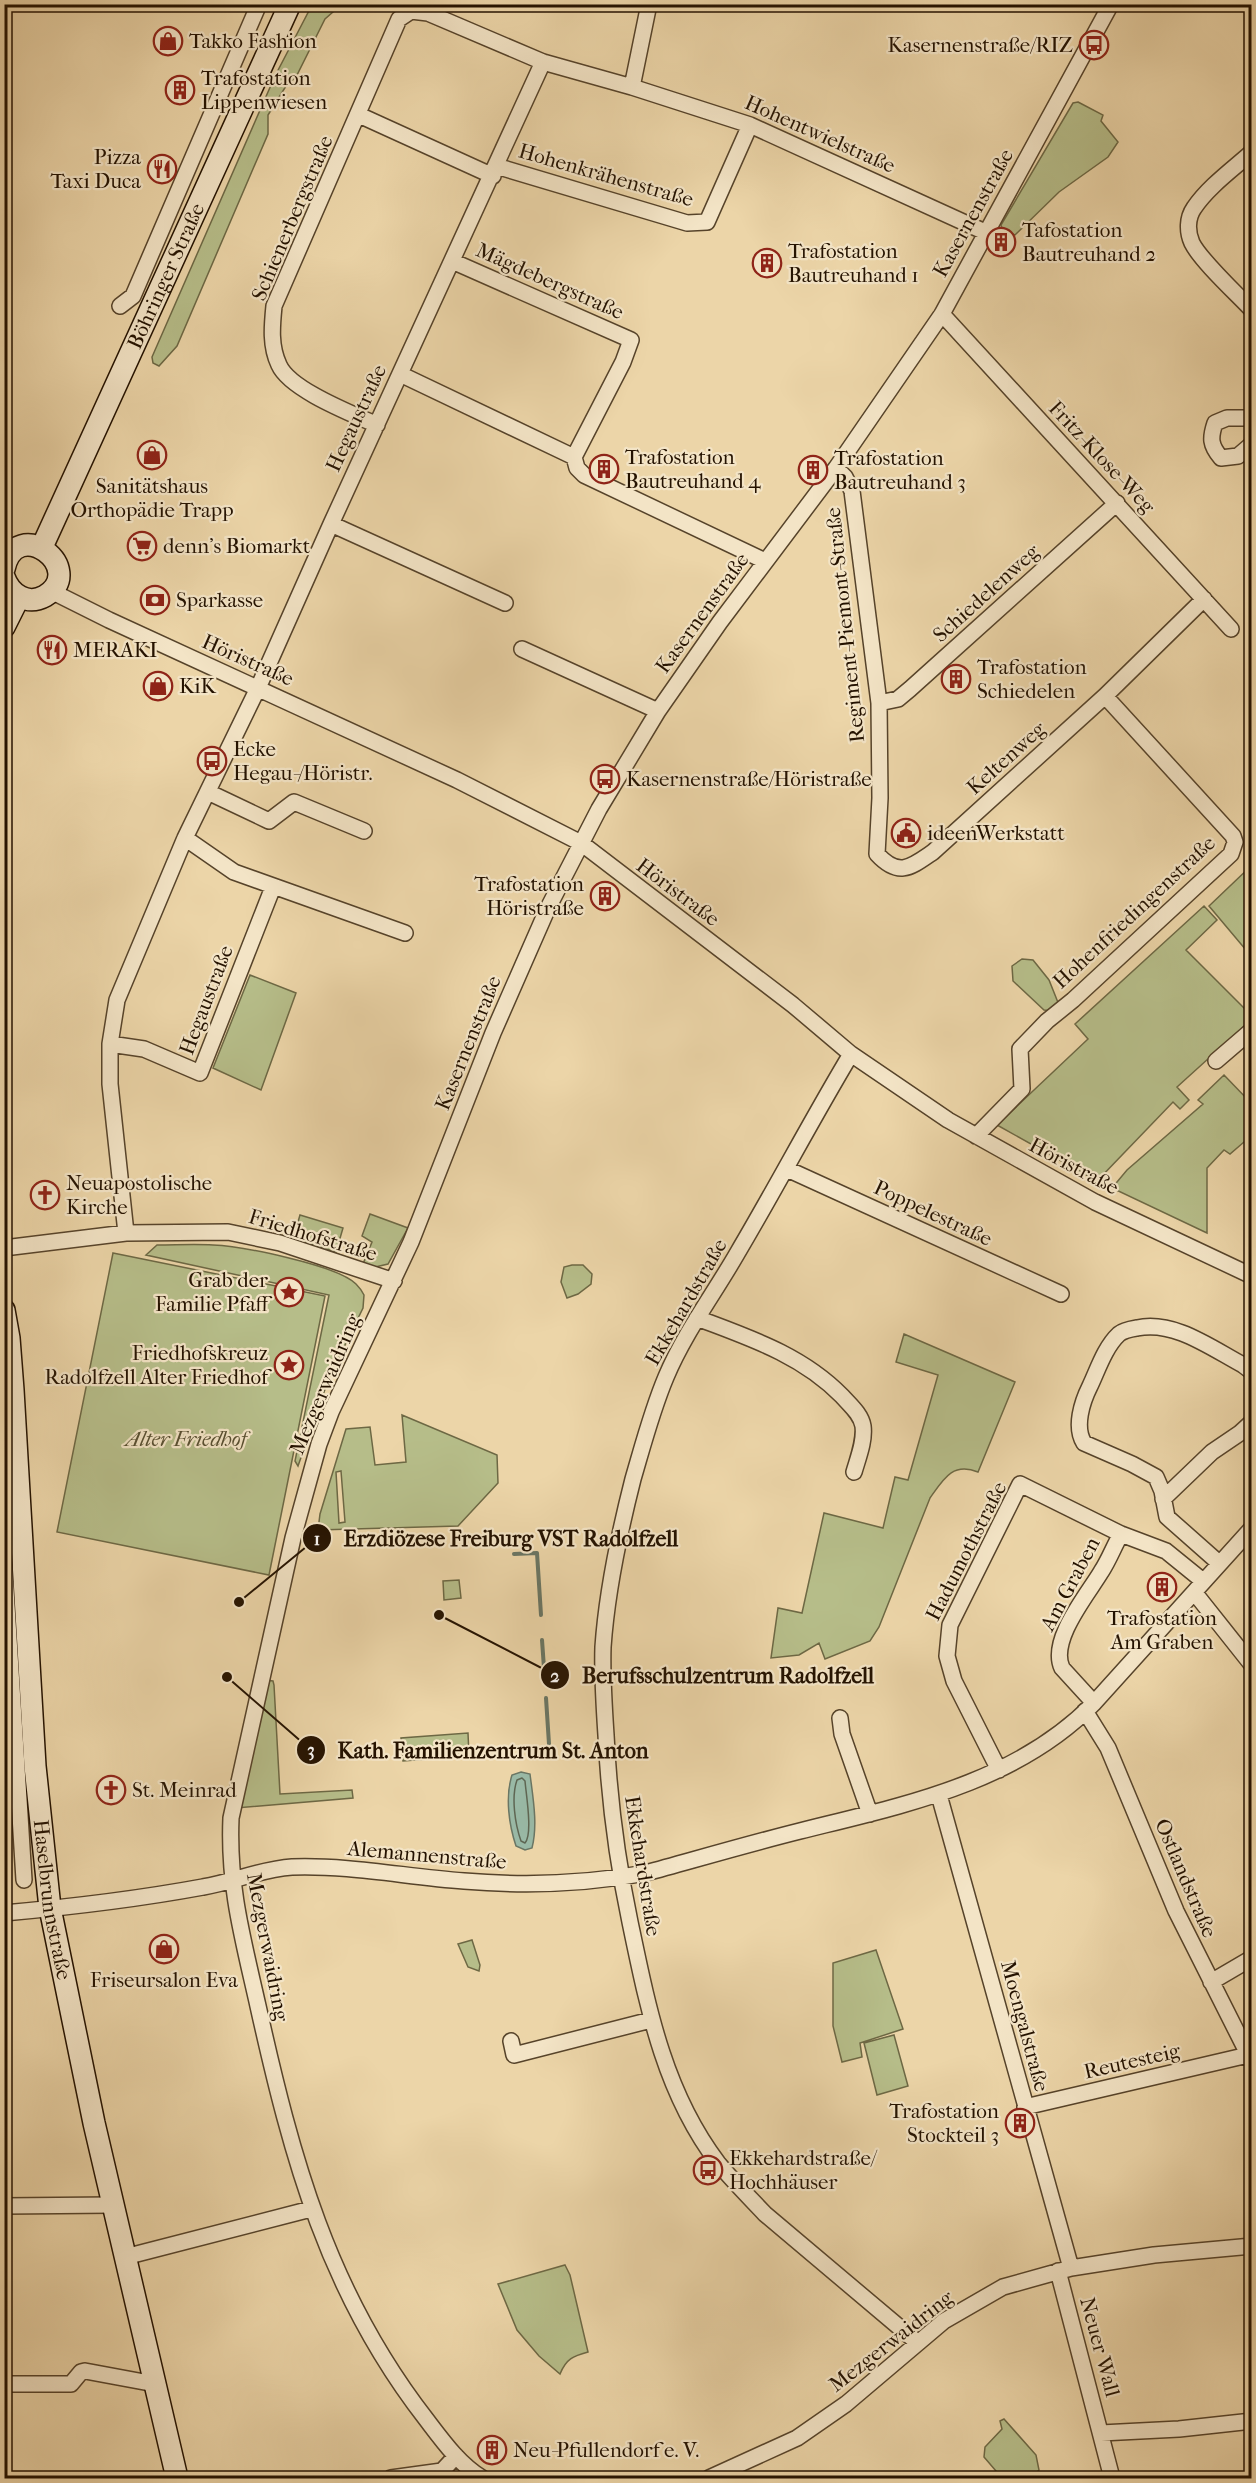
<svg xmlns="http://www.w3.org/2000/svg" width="1256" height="2483" font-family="'IM FELL French Canon',serif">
<rect width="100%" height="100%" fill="#ecd5a8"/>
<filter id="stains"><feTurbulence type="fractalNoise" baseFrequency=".00333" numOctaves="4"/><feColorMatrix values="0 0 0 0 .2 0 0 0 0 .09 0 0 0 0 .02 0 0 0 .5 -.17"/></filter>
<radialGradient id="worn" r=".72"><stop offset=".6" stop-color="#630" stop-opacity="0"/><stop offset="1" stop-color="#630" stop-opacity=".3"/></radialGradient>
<!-- green -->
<path fill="#b6bd89" stroke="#6d6844" stroke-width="1.5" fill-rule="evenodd" d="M312 5H341L325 19 296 77 286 86 268 115V134L177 346 159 366 153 363 152 357 275 76Z
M1078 102 1103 115 1101 121 1118 142 1108 157 1059 192 1015 235 1003 231 1001 225 1073 103Z
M1251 866V956L1209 906Z
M1204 906 1217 920 1186 950 1251 1015V1020L1177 1087 1189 1100 1180 1109 1173 1102 1097 1181 997 1125 1088 1039 1075 1024Z
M1022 959 1033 960 1049 980 1059 1005 1053 1011 1044 1010 1013 981 1012 966Z
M250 975 296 993 261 1090 213 1068Z
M1224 1075 1251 1103V1136L1230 1154 1224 1150 1207 1168V1233L1112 1188 1127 1170 1203 1104 1198 1100Z
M370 1214 408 1228 388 1264 371 1268 363 1264 372 1242 362 1236Z
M300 1215 343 1228 336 1252 293 1239Z
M157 1245C176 1245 195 1244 213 1245 241 1246 337 1265 356 1284 359 1287 362 1291 364 1295L363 1308 329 1378 298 1466 295 1461 329 1295 146 1255Z
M113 1253 325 1296 269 1575 57 1532Z
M572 1265H583L592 1274 591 1284 578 1294 567 1298 561 1282 564 1267Z
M904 1334 1015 1382 978 1472C953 1462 944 1478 930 1498L879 1627 870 1641 825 1659 819 1643 799 1655 771 1658 778 1608 802 1613 824 1513 883 1528 895 1477 908 1480 938 1375 896 1362Z
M402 1415 497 1455 498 1483 458 1526 318 1530 320 1514 346 1429 370 1427 375 1465 406 1462ZM341 1471 345 1522 339 1523 336 1472Z
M459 1580 461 1598 444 1600 443 1581Z
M264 1680 273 1681 274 1685 280 1794 352 1790 353 1798 236 1808Z
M468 1733 469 1756 403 1761 401 1738Z
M472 1940 480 1965 479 1971 468 1967 458 1944Z
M876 1950 903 2029 860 2043 862 2057 842 2062 833 2026V1963Z
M894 2035 908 2086 877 2095 864 2043Z
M565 2265 570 2275 588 2352C573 2356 566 2359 560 2374L539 2356 517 2330 498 2284Z
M1004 2419 1036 2455 1039 2470 1031 2478H1002L984 2457 985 2447 1002 2429 1000 2421Z"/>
<!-- water -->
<path fill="#99b9a6" stroke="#6a7664" stroke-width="1.5" d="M521 1772 530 1774C533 1798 538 1825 532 1848L525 1850 516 1846C509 1825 505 1797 512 1775Z"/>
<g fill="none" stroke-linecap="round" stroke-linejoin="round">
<!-- shore -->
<path stroke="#5e6653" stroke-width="1.5" d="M522 1778 525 1781C526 1794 533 1834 525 1843L521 1841C515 1824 511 1797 517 1780Z"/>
<!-- stream -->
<path stroke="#6a7664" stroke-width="4" d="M514 1554 537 1553 541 1615
M542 1640 545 1682
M546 1698 549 1744"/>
<!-- minor casing -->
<g stroke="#56432a" stroke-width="18">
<path id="minor" d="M632 87 649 4
M359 115 493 176
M1252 152C1233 169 1208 187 1194 208 1187 218 1187 232 1192 243 1201 261 1237 294 1252 310
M496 166 687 223 707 222 750 125
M452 261 631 340 623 362 574 457
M120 306 133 296 259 4
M942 314 1231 629
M400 374 574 457 577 468 584 475 765 561
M1252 418H1227L1215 423C1210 438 1210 445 1221 458L1238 456 1252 444
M377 425C353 414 290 390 279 365 270 346 272 326 274 306L399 19 411 11 428 13 543 62 632 87 750 125 985 232
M836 468 845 477 852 491 879 703 880 798 877 854C899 878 911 867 933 852L1105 696 1204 599
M331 524 505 603
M51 591 109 620 457 780 581 843 793 1005 851 1054 948 1120 1095 1202 1252 1276
M522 649 658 711
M879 703 898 699 910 689 1117 503
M208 792 269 821 294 802 364 831
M185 838 234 872 405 933
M110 1044 144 1049 200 1073 273 887
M851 1054C812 1119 777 1186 738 1252 714 1294 685 1332 666 1377 652 1410 643 1445 633 1479 619 1534 607 1589 603 1647 602 1676 604 1705 606 1735 609 1798 617 1860 630 1922 648 2008 664 2092 718 2163 733 2181 749 2197 765 2214L918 2343
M1216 1061 1252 1030
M976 1136 1022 1089 1020 1049 1047 1021 1073 1000 1231 854 1235 842 1233 836 1105 696
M787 1169 1061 1294
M126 1233 110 1084V1044L117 1000 185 838 258 688 331 524 543 62
M4 1248 126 1233 228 1232 280 1243 394 1281
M697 1318C750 1338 802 1355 842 1396 850 1405 861 1414 863 1426 865 1441 858 1458 854 1472
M1163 1499 1212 1452 1240 1433 1252 1422
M4 1557 24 1880
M1219 1563 1167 1517 1162 1491 1156 1477 1132 1464 1084 1443C1074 1427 1082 1402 1090 1386 1098 1369 1105 1347 1119 1334 1124 1330 1131 1329 1137 1328 1174 1320 1211 1348 1243 1365L1252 1372
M1194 1592 1252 1665
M1094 1703 1062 1668C1049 1640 1088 1594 1101 1572 1109 1560 1114 1546 1121 1534
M1085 1711 1108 1748 1176 1911 1252 2062
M840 1718 842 1734 870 1814
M999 1770 954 1681 947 1656 950 1625 1020 1484 1121 1534 1166 1551 1203 1581
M939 1795 1071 2268
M4 1913C71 1907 138 1899 203 1887 234 1882 260 1869 292 1867 350 1865 407 1877 464 1881 524 1886 586 1884 646 1873 697 1859 748 1844 800 1831 904 1805 1016 1783 1094 1703L1252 1528
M1211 1982 1252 1958
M511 2041 514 2055 651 2020
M1025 2107 1248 2055
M4 2206 113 2205
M125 2257 311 2209
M1058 2271 1112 2478
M4 2384H71L81 2372 85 2371 155 2384
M1101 2433 1179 2429 1252 2421
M391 2478 442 2471 456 2456
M482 2478C459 2464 442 2440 426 2419 328 2293 292 2159 258 2006 243 1939 228 1887 231 1818L293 1538 319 1444 331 1412 411 1242 493 1033 547 910 599 809 658 711 720 622 836 468 942 314 1111 4
M709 2478 797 2438 846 2404 944 2321 1003 2287 1071 2268 1154 2255 1252 2246"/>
</g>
<!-- secondary casing -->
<g stroke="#241200" stroke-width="24">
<g id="secondary">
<path id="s1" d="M42 547 290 4"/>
<path d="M4 569C16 513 89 569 45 596 27 606 10 594 4 577"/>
<path d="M4 627 19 597"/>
<path id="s2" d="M4 1310 9 1338 13 1390 35 1766 50 1908 94 2123 177 2478"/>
</g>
</g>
<!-- minor -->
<use href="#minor" stroke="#f3e4c6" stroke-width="15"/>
<!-- secondary -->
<use href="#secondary" stroke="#f3e4c6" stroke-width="21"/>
</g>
<!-- icons -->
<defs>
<g id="shop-ring" transform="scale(1.5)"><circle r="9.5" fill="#f3e4c6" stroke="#8f2418" stroke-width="1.5"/><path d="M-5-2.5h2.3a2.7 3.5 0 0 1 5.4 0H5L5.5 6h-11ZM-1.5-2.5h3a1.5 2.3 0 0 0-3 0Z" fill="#8f2418"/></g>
<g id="bus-ring" transform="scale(1.5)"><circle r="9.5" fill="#f3e4c6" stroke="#8f2418" stroke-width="1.5"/><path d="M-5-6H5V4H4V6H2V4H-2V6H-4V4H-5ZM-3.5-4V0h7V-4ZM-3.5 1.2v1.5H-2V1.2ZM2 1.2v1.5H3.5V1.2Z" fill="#8f2418"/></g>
<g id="building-ring" transform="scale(1.5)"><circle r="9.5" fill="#f3e4c6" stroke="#8f2418" stroke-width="1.5"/><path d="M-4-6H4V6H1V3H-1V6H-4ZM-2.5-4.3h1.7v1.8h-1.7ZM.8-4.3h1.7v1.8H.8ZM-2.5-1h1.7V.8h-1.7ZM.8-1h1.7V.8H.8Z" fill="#8f2418"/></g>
<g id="restaurant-ring" transform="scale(1.5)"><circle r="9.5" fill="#f3e4c6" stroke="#8f2418" stroke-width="1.5"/><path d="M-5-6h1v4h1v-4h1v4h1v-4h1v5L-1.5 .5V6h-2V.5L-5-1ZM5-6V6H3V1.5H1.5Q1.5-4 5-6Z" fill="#8f2418"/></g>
<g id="supermarket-ring" transform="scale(1.5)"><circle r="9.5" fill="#f3e4c6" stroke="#8f2418" stroke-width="1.5"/><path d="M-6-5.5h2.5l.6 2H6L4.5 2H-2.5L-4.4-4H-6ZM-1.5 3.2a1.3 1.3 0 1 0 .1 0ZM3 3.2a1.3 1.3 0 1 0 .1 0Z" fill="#8f2418"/></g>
<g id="bank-ring" transform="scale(1.5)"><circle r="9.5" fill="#f3e4c6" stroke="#8f2418" stroke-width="1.5"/><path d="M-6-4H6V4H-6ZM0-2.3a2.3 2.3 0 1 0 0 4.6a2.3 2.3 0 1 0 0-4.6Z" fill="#8f2418"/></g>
<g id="civic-ring" transform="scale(1.5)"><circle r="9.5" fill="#f3e4c6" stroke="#8f2418" stroke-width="1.5"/><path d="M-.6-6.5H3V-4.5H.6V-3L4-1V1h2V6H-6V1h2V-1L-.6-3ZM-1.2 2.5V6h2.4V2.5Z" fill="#8f2418"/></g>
<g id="church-ring" transform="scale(1.5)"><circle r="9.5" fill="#f3e4c6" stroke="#8f2418" stroke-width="1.5"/><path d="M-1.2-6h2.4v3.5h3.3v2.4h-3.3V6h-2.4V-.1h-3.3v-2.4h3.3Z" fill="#8f2418"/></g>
<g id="sight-ring" transform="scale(1.5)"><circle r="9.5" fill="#f3e4c6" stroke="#8f2418" stroke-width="1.5"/><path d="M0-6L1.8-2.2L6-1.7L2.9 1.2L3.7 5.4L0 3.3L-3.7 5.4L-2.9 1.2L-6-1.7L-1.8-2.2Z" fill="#8f2418"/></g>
</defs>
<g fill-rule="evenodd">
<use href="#shop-ring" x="168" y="41"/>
<use href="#bus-ring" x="1094" y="45"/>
<use href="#building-ring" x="180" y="90"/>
<use href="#restaurant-ring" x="162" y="169"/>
<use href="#building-ring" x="1001" y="242"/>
<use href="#building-ring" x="767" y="263"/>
<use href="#shop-ring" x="152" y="455"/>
<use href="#building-ring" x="604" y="469"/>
<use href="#building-ring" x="813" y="470"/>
<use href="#supermarket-ring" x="142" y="546"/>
<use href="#bank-ring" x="155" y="600"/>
<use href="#restaurant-ring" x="52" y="650"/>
<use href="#building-ring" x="956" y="679"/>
<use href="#shop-ring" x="158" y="686"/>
<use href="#bus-ring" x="212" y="761"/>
<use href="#bus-ring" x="605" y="779"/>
<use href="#civic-ring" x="906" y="833"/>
<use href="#building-ring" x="605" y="896"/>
<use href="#church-ring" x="45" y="1195"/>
<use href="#sight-ring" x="289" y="1292"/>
<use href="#sight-ring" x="289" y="1365"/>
<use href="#building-ring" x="1162" y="1587"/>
<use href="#church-ring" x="111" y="1790"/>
<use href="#shop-ring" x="164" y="1949"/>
<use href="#building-ring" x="1020" y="2123"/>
<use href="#bus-ring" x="708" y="2170"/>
<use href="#building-ring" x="492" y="2450"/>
</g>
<g text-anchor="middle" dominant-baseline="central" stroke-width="4.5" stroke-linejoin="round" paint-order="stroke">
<!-- poi labels -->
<g font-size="21" fill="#241200" stroke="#f3e4c6" text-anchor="start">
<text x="189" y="41">Takko Fashion</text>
<text x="1073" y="45" text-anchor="end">Kasernenstraße/RIZ</text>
<text x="201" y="78">Trafostation<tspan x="201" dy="24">Lippenwiesen</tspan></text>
<text x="141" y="157" text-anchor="end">Pizza<tspan x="141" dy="24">Taxi Duca</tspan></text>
<text x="1022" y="230">Tafostation<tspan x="1022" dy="24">Bautreuhand 2</tspan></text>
<text x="788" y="251">Trafostation<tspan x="788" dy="24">Bautreuhand 1</tspan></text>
<text x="625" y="457">Trafostation<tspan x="625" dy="24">Bautreuhand 4</tspan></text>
<text x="834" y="458">Trafostation<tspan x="834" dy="24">Bautreuhand 3</tspan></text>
<text x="152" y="486" text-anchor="middle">Sanitätshaus<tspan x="152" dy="24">Orthopädie Trapp</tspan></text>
<text x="163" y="546">denn's Biomarkt</text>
<text x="176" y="600">Sparkasse</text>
<text x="73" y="650">MERAKI</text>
<text x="977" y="667">Trafostation<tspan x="977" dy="24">Schiedelen</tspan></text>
<text x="179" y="686">KiK</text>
<text x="233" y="749">Ecke<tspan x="233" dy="24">Hegau-/Höristr.</tspan></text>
<text x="626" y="779">Kasernenstraße/Höristraße</text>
<text x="927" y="833">ideenWerkstatt</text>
<text x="584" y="884" text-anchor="end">Trafostation<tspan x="584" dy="24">Höristraße</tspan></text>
<text x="66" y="1183">Neuapostolische<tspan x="66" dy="24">Kirche</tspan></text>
<text x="268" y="1280" text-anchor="end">Grab der<tspan x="268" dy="24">Familie Pfaff</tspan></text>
<text x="268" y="1353" text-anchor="end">Friedhofskreuz<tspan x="268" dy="24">Radolfzell Alter Friedhof</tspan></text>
<text x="1162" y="1618" text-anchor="middle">Trafostation<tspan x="1162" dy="24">Am Graben</tspan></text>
<text x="132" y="1790">St. Meinrad</text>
<text x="164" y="1980" text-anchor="middle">Friseursalon Eva</text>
<text x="999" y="2111" text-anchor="end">Trafostation<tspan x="999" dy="24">Stockteil 3</tspan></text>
<text x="729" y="2158">Ekkehardstraße/<tspan x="729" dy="24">Hochhäuser</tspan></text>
<text x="513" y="2450">Neu-Pfullendorf e. V.</text>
</g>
<!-- street labels -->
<g font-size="21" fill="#241200" stroke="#f3e4c6">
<text transform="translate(820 134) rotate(24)">Hohentwielstraße</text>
<text transform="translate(606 175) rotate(16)">Hohenkrähenstraße</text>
<text transform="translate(973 213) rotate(-61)">Kasernenstraße</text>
<text transform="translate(292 218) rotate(-67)">Schienerbergstraße</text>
<text stroke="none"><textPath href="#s1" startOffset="298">Böhringer Straße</textPath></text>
<text transform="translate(550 281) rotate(24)">Mägdebergstraße</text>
<text transform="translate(356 418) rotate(-65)">Hegaustraße</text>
<text transform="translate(1102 457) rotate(47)">Fritz-Klose-Weg</text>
<text transform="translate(986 593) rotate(-42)">Schiedelenweg</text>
<text transform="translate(702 613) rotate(-54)">Kasernenstraße</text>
<text transform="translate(845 625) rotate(-96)">Regiment-Piemont-Straße</text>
<text transform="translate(248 660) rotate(24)">Höristraße</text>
<text transform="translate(1006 758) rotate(-42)">Keltenweg</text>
<text transform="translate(678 892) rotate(37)">Höristraße</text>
<text transform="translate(1134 912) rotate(-43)">Hohenfriedingenstraße</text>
<text transform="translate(206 1000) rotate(-69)">Hegaustraße</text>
<text transform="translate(468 1043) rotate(-68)">Kasernenstraße</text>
<text transform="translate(1074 1166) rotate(28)">Höristraße</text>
<text transform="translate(933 1213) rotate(25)">Poppelestraße</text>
<text transform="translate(313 1235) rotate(17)">Friedhofstraße</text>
<text transform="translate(686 1302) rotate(-60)">Ekkehardstraße</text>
<text transform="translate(325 1384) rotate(-67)">Mezgerwaidring</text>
<text transform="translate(966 1551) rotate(-63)">Hadumothstraße</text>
<text transform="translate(1070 1584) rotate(-62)">Am Graben</text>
<text transform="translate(427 1855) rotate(5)">Alemannenstraße</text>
<text transform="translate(643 1866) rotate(81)">Ekkehardstraße</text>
<text transform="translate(1186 1878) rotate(67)">Ostlandstraße</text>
<text stroke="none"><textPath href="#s2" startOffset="592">Haselbrunnstraße</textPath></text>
<text transform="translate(268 1947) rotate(79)">Mezgerwaidring</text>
<text transform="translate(1025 2026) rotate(75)">Moengalstraße</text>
<text transform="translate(1132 2061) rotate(-13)">Reutesteig</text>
<text transform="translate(891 2341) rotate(-38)">Mezgerwaidring</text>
<text transform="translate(1100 2347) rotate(75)">Neuer Wall</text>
</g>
<!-- park labels -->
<g font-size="21" font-style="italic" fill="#574e30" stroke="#f3e4c6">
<text x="186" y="1439">Alter Friedhof</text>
</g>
</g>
<!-- callouts -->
<path fill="none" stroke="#241200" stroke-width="2" d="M239 1602L317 1538M439 1615L555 1675M227 1677L311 1750"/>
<g fill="#241200" stroke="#f3e4c6" stroke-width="2">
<circle cx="239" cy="1602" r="6"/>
<circle cx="439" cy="1615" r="6"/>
<circle cx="227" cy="1677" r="6"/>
<circle cx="317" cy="1538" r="15"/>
<circle cx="555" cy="1675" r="15"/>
<circle cx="311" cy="1750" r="15"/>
</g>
<g font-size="18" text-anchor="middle" font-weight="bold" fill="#fff">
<text x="317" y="1545">1</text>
<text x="555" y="1682">2</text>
<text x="311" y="1756">3</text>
</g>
<g font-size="22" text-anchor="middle" font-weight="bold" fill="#241200" stroke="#f3e4c6" stroke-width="4.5" stroke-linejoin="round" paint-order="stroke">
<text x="511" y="1546">Erzdiözese Freiburg VST Radolfzell</text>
<text x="728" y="1683">Berufsschulzentrum Radolfzell</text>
<text x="493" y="1758">Kath. Familienzentrum St. Anton</text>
</g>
<!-- margin -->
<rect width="1256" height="2483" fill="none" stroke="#ecd5a8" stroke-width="24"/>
<rect x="6" y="6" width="1244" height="2471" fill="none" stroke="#241200" stroke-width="3"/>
<rect x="12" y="12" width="1232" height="2459" fill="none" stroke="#241200" stroke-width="1.5"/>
<rect width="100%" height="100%" filter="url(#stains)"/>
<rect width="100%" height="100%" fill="url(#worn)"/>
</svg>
